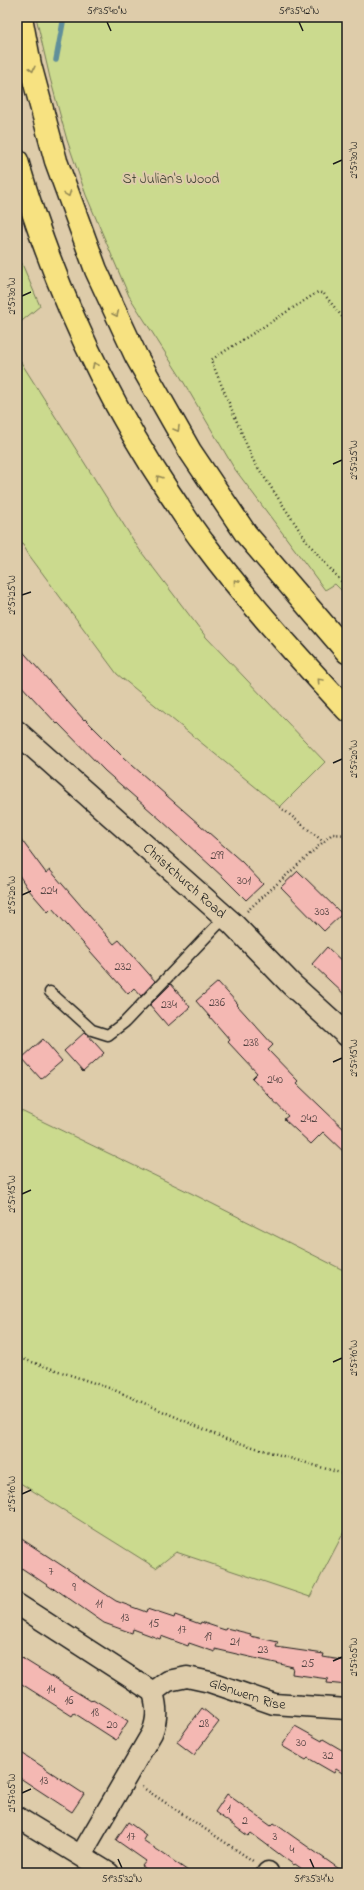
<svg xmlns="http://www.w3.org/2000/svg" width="364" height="1890" font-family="'Indie Flower',sans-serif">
<rect width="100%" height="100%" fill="#deccaa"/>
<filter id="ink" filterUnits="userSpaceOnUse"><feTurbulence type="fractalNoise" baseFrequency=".025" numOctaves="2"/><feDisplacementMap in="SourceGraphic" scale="8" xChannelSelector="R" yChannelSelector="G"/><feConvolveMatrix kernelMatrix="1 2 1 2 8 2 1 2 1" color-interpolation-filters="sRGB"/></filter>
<g filter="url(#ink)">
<!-- green -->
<path fill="#cbda8e" stroke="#747b55" d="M36 17H347V596L335 584 325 590 234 468 180 376 129 296 86 195 67 140 50 78Z
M17 252 40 306 17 325Z
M17 356 139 549 206 637 325 762 280 807 117 674 29 555 17 535Z
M17 1109 197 1196 347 1272V1526L310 1597 176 1552 156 1568 17 1481Z"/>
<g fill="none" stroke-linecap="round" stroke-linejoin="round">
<!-- stream -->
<path stroke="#618f9a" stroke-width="5.5" d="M56 60 64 17"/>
</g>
<!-- building -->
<path fill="#f4b8b3" stroke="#1c1c1c" d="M17 645 84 720 85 719 124 758 242 862 263 884 246 900 224 878 161 820 105 771 58 723 57 724 17 681Z
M17 834 46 873 50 870 114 944 119 940 155 981 141 996 134 988 128 994 52 908 48 912 28 889 17 872Z
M298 871 342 914 324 931 281 887Z
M327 947 347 966V997L312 964Z
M218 982 238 1004 237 1005 273 1045 268 1050 298 1081 296 1083 347 1132V1155L323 1132 311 1144 284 1119 288 1116 252 1078 257 1073 228 1042 230 1040 196 1001Z
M171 984 190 1007 168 1026 150 1005Z
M85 1032 104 1053 83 1072 64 1051Z
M43 1039 62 1061 41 1079 22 1058Z
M17 1536 116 1601 146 1612 147 1609 174 1618 175 1615 200 1624 201 1622 225 1630 226 1628 251 1634 250 1636 278 1642 276 1647 324 1654 323 1657 347 1661V1685L327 1683 328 1679 292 1674 293 1667 215 1649V1652L189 1643 188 1646 161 1636 160 1639 133 1629 132 1633 104 1623 54 1588 53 1589 17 1565Z
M17 1655 91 1701 93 1699 128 1721 116 1740 74 1713 72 1716 17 1681Z
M202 1708 219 1722 194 1755 177 1742Z
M295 1726 322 1741 323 1739 347 1753V1776L336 1769 334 1773 308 1758 306 1760 282 1746Z
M17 1750 84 1794 72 1812 17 1776Z
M227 1794 271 1826 274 1823 345 1873H308L295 1864 294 1865 251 1833 248 1836 215 1812Z
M128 1822 146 1835 143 1840 191 1873H152L142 1866 146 1861 116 1840Z"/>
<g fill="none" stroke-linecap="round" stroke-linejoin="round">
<!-- service casing -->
<g stroke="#1c1c1c" stroke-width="13">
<path id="service" d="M50 992 92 1030 108 1035 125 1022 225 917"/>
</g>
<!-- minor casing -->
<g stroke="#1c1c1c" stroke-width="23">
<g id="minor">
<path d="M17 1604 153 1692"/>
<path d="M17 1817 109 1873"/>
<path id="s1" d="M81 1855 152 1733C158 1718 157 1707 153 1692L168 1681 187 1677 210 1682 274 1704 347 1709"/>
<path d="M267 1873 268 1872"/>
</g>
</g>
<!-- tertiary casing -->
<g stroke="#1c1c1c" stroke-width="25">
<g id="tertiary">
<path id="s2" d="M17 732 233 924 292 985 347 1035"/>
</g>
</g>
<!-- motorway casing -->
<g stroke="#1c1c1c" stroke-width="25">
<path id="motorway" d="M21 17 30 65 56 161 96 270 136 356 190 451 246 534 347 652
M17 161C51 279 102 392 170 494 181 510 191 527 203 542 247 601 297 656 347 710"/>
</g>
<!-- path -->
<path stroke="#1c1c1c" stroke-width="2.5" stroke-dasharray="1 3" stroke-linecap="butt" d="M347 323 324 294 318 292 211 360 253 460 308 543 347 588
M280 807 324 842
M247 911 332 834 347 835
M17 1357 112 1389 226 1439 347 1475
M142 1787 253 1861"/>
<!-- service -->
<use href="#service" stroke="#deccaa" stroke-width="10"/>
<!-- minor -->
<use href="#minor" stroke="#deccaa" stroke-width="20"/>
<!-- tertiary -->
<use href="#tertiary" stroke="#deccaa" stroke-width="22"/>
<!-- motorway -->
<use href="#motorway" stroke="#f7e281" stroke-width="22"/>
</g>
<!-- one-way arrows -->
<defs><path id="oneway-chevron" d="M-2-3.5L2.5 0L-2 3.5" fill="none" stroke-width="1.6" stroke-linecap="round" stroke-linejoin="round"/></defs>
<g stroke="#948954">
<use href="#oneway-chevron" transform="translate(32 69) rotate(76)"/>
<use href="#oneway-chevron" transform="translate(68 194) rotate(70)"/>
<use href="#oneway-chevron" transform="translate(116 314) rotate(65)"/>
<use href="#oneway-chevron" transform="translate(95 365) rotate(-115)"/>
<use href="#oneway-chevron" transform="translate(177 429) rotate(60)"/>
<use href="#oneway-chevron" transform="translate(159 478) rotate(-124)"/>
<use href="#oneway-chevron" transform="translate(236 582) rotate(-130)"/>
<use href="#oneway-chevron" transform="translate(320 681) rotate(-133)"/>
</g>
</g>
<!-- ticks -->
<path fill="none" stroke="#1c1c1c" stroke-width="1.5" d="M107 22 111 31M299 22 303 31M333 164 342 160M22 296 31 292M333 464 342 460M22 595 31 592M333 763 342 759M22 895 31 891M333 1062 342 1058M22 1194 31 1190M333 1362 342 1358M22 1494 31 1490M333 1661 342 1657M22 1793 31 1789M118 1859 122 1868M310 1859 314 1868"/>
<g text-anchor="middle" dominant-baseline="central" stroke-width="4" stroke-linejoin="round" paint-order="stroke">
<!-- number labels -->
<g font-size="12" fill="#524342">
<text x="217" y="856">299</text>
<text x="244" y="881">301</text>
<text x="49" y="891">224</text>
<text x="322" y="912">303</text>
<text x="123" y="967">232</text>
<text x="217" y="1003">236</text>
<text x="169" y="1005">234</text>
<text x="251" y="1043">238</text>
<text x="275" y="1080">240</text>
<text x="309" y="1119">242</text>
<text x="51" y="1572">7</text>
<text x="74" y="1588">9</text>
<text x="99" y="1604">11</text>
<text x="125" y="1618">13</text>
<text x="154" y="1624">15</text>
<text x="182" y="1630">17</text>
<text x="208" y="1637">19</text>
<text x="235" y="1642">21</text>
<text x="263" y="1650">23</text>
<text x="308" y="1664">25</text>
<text x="51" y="1690">14</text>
<text x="69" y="1701">16</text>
<text x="95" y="1713">18</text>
<text x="204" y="1724">28</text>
<text x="112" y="1725">20</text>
<text x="301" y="1743">30</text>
<text x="328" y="1756">32</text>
<text x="44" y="1781">13</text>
<text x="229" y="1809">1</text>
<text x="245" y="1821">2</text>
<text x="131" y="1837">17</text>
<text x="275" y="1837">3</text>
<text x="292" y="1850">4</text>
</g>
<!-- park labels -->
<g font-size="14" fill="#3f4233" stroke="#deccaa">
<text x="171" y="179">St Julian's Wood</text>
</g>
<!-- street labels -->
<g font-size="14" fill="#1c1c1c" stroke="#deccaa">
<text stroke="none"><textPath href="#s2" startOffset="224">Christchurch Road</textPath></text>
<text stroke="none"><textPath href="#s1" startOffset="284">Glanwern Rise</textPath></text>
</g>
</g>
<!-- margin -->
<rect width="364" height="1890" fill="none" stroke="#deccaa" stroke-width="44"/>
<rect x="22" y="22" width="320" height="1846" fill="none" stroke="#1c1c1c" stroke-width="1.5"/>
<g font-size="10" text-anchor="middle" fill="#1c1c1c">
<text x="107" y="14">51°35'40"N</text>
<text x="299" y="14">51°35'42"N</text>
<text transform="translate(353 160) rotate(-90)" y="4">2°57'30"W</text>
<text transform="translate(11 296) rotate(-90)" y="4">2°57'30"W</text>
<text transform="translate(353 460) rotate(-90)" y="4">2°57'25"W</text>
<text transform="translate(11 595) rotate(-90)" y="4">2°57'25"W</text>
<text transform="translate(353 759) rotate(-90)" y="4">2°57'20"W</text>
<text transform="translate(11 895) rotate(-90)" y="4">2°57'20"W</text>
<text transform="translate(353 1058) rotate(-90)" y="4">2°57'15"W</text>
<text transform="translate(11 1194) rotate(-90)" y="4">2°57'15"W</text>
<text transform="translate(353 1358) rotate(-90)" y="4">2°57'10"W</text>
<text transform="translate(11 1494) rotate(-90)" y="4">2°57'10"W</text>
<text transform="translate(353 1657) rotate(-90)" y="4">2°57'05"W</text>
<text transform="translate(11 1793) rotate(-90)" y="4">2°57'05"W</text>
<text x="122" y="1882">51°35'32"N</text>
<text x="314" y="1882">51°35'34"N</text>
</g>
</svg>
